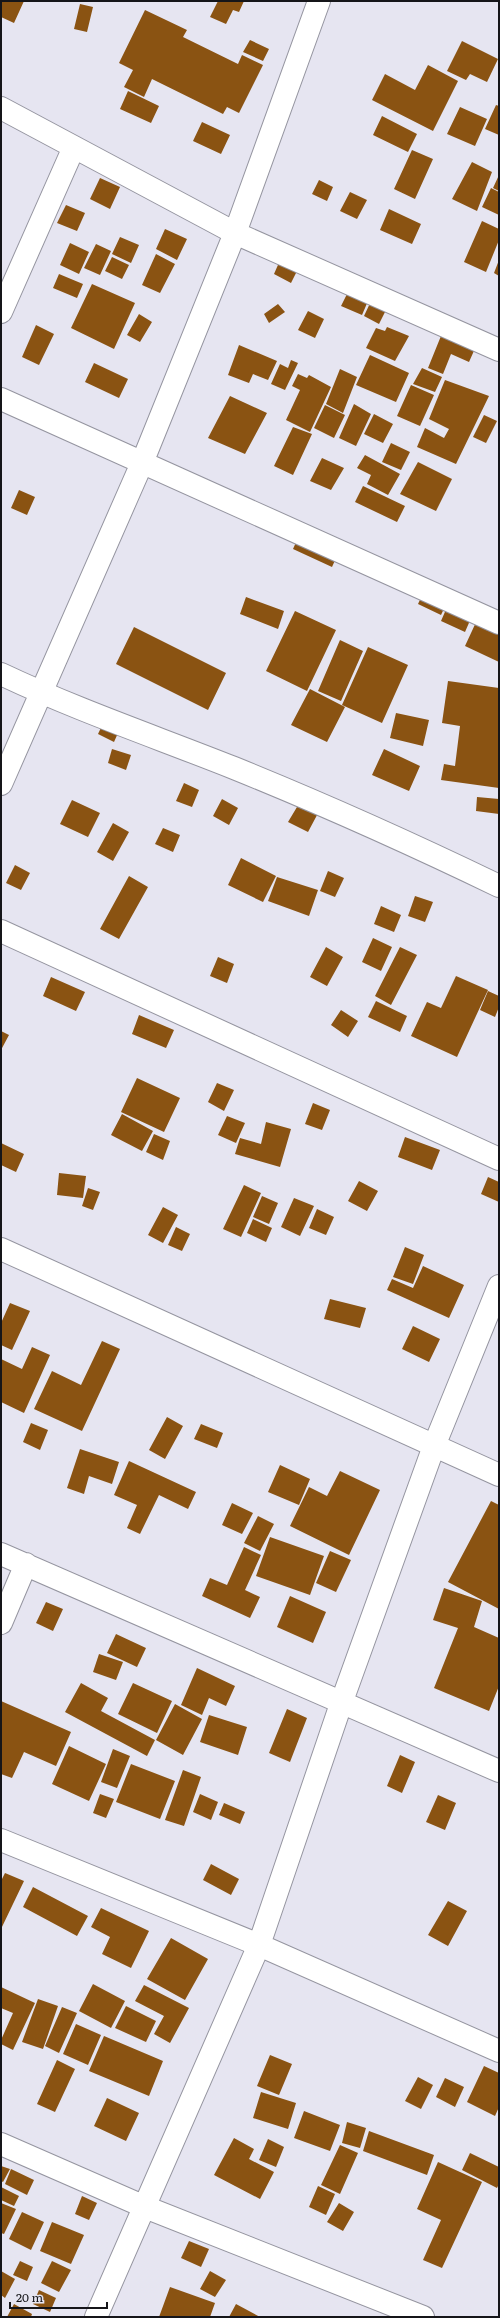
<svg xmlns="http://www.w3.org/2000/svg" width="500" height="2318" font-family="Literata,serif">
<rect width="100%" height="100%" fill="#e6e5f1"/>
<!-- building -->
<path fill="#8a5312" d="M1 1H24L14 23 1 17Z
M218 1H244L239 12 233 10 226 24 210 17Z
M80 4 93 7 87 32 74 29Z
M145 10 187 30 183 37 238 64 242 55 263 65 239 113 227 107 223 114 152 79 144 97 124 87 133 70 119 63Z
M250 40 269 49 263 61 243 52Z
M462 41 498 59 487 82 470 74 466 80 447 71Z
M428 65 458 81 433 131 372 100 385 74 415 90Z
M128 91 159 106 151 123 120 109Z
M496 105 499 106V135L485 129Z
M460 107 487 119 475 146 447 134Z
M382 116 417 134 408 152 373 135Z
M202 122 230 135 221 154 193 141Z
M412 150 433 159 415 199 394 189Z
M472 162 492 172 477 211 452 199Z
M499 175V191L493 188Z
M100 178 120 187 110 209 90 199Z
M319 180 333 187 327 201 312 194Z
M491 188 499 192V215L482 207Z
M350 192 367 200 357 219 340 211Z
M66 205 85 213 77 231 57 223Z
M389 209 421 224 412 244 380 230Z
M482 221 499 229V240L486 272 464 262Z
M165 229 187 239 177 260 156 249Z
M120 237 139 245 131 263 112 254Z
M70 243 89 252 79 274 60 265Z
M96 244 111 251 100 275 84 268Z
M156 254 175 264 160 293 142 285Z
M112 257 129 265 122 279 105 271Z
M281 258 299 267 291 283 274 274Z
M499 260V276L494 273Z
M59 274 83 284 77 298 53 288Z
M92 284 135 303 114 349 71 328Z
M348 292 368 301 362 315 341 306Z
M372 299 388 306 379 324 364 316Z
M278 304 285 312 269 323 264 314Z
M308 311 324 319 315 338 298 330Z
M139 314 152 322 140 342 127 335Z
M36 325 54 334 39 365 22 357Z
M387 327 409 336 395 361 366 348 376 328 385 331Z
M443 331 477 344 469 362 451 354 443 374 428 368Z
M239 345 277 361 268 380 253 374 249 383 228 375Z
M370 355 409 373 396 402 356 385Z
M291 360 298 363 285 390 271 384 280 364 288 368Z
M94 363 128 379 119 398 85 382Z
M422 368 442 377 435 392 413 384Z
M340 369 357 377 343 413 326 404Z
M298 374 307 378 309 375 331 387 310 432 286 420 300 390 292 386Z
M445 380 489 396 456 464 417 447 425 428 444 438 449 429 429 419Z
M411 385 434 395 420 426 397 416Z
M230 396 267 413 245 454 208 438Z
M354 404 371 414 356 446 339 438Z
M325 405 345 415 334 438 314 428Z
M374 414 393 424 383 443 364 434Z
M484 415 497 421 486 443 473 437Z
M293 427 312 434 293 475 274 466Z
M391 443 410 452 401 470 382 462Z
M365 455 400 474 388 495 367 484 371 475 357 468Z
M322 458 344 468 331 490 310 481Z
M418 462 452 479 436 511 400 494Z
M363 486 405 506 397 522 355 502Z
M19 490 35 497 27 515 11 508Z
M302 529 341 547 332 567 293 549Z
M426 587 449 598 441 615 418 604Z
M246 597 284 611 278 629 240 614Z
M451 598 475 609 465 632 441 621Z
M484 605 499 612V662L465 646Z
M295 611 336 630 307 691 266 671Z
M134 627 226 673 208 710 116 664Z
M340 640 363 651 341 701 318 691Z
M368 647 408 665 382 723 342 705Z
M448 681 499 688V788L441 780 444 764 455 766 460 726 442 723Z
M310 689 345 707 327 742 291 725Z
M396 713 429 720 423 746 390 738Z
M106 717 122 724 114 742 98 734Z
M112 749 131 755 126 770 108 763Z
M384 749 420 766 409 791 372 775Z
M184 783 199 790 192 807 176 801Z
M306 792 324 802 308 832 288 822Z
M477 797 499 799V814L476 811Z
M222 799 238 808 229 825 213 816Z
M72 800 100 813 88 837 60 824Z
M113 823 129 832 113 861 97 852Z
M163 828 180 835 173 852 155 844Z
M241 858 276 876 263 902 228 885Z
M15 865 30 873 21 890 6 883Z
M328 871 344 878 335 897 320 891Z
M129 876 148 887 119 939 100 929Z
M277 877 318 890 309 916 268 901Z
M415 896 433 902 425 922 408 916Z
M381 906 401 915 394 932 374 924Z
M373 938 392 947 381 971 362 962Z
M326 947 343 957 327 986 310 977Z
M400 947 417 955 391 1005 375 996Z
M218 957 234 964 227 983 210 976Z
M456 976 488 990 457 1057 411 1036 427 1002 441 1008Z
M51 977 85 992 76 1011 43 996Z
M488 991 499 996V1007L495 1017 480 1010Z
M376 1001 407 1016 400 1032 368 1017Z
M341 1010 358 1021 348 1037 331 1025Z
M139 1015 174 1030 166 1048 132 1034Z
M1 1031 9 1035 1 1050Z
M137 1078 180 1098 164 1132 121 1112Z
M217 1083 234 1090 224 1111 208 1102Z
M313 1103 330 1110 322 1130 305 1124Z
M122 1114 153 1131 142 1151 111 1135Z
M227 1116 245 1123 236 1143 218 1135Z
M266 1122 291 1129 280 1167 235 1154 240 1138 261 1144Z
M154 1134 170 1141 163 1160 146 1152Z
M405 1137 440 1150 432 1170 398 1157Z
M1 1143 24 1154 16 1172 1 1165Z
M59 1173 86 1176 83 1198 57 1195Z
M488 1177 499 1182V1202L481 1194Z
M359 1181 378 1191 367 1211 348 1201Z
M244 1185 261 1193 241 1237 223 1229Z
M88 1188 100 1192 93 1210 82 1206Z
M262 1196 278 1203 269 1224 253 1217Z
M294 1198 314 1206 300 1236 281 1227Z
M163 1207 178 1215 163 1243 148 1235Z
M317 1209 334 1217 326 1235 309 1228Z
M253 1219 272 1228 266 1242 247 1233Z
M176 1227 190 1234 182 1251 168 1245Z
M405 1247 424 1255 413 1284 393 1277Z
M423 1266 464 1285 449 1318 387 1290 392 1279 413 1288Z
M330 1299 366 1308 360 1328 324 1319Z
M10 1303 30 1311 12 1350 1 1345V1323Z
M413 1326 440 1339 429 1362 402 1349Z
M102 1341 120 1349 82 1431 34 1409 52 1371 81 1385Z
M32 1347 50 1355 24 1413 1 1402V1359L22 1369Z
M167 1417 183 1426 165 1459 149 1450Z
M31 1423 48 1430 40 1450 23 1442Z
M201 1424 223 1433 217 1448 194 1439Z
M80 1449 119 1462 112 1484 89 1476 84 1494 67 1488Z
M129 1461 196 1492 188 1509 159 1495 140 1534 127 1528 137 1505 114 1495Z
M280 1465 310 1479 299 1505 268 1492Z
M340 1471 380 1490 349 1555 290 1526 309 1487 327 1496Z
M491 1501 499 1505V1609L448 1582Z
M232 1503 253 1513 242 1534 222 1525Z
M258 1516 274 1524 260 1551 244 1543Z
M270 1537 324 1556 310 1595 256 1576Z
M244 1547 261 1555 245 1590 260 1597 250 1618 202 1596 210 1578 227 1585Z
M330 1551 351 1560 336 1592 316 1583Z
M444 1588 482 1601 474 1627 499 1638V1686L489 1711 434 1688 458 1628 433 1620Z
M290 1596 326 1612 313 1643 277 1627Z
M46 1602 63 1609 53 1631 36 1623Z
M116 1634 146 1648 137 1667 107 1653Z
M99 1654 123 1662 116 1680 93 1672Z
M197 1668 235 1686 226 1706 209 1698 202 1715 181 1705Z
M81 1683 108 1698 101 1711 155 1740 147 1756 65 1712Z
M133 1683 172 1701 157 1733 118 1714Z
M1 1701 71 1732 56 1766 24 1752 12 1778 1 1774Z
M175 1704 202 1719 183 1755 156 1740Z
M287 1709 307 1718 290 1762 269 1753Z
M209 1715 247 1727 238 1755 200 1742Z
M69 1746 106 1764 89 1801 52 1784Z
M113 1749 130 1756 117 1788 101 1782Z
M400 1755 415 1762 402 1793 387 1786Z
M131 1764 175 1781 160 1819 116 1802Z
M183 1770 201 1777 184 1826 165 1820Z
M100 1794 114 1799 106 1818 93 1813Z
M200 1794 218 1802 211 1820 193 1812Z
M438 1795 456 1803 445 1830 426 1822Z
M224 1803 245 1812 240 1824 219 1815Z
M211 1864 239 1879 231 1895 203 1880Z
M5 1873 24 1881 1 1929V1881Z
M33 1887 88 1916 77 1936 23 1907Z
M448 1901 467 1911 448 1946 428 1935Z
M101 1908 149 1931 131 1968 102 1954 110 1937 91 1927Z
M171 1938 208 1959 185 2000 147 1979Z
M93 1984 125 2001 111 2028 79 2011Z
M144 1985 189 2008 170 2043 154 2034 164 2016 135 2001Z
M1 1987 35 2003 13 2050 1 2044V2040L13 2013 1 2008Z
M38 1999 58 2006 43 2049 22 2042Z
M126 2006 156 2021 146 2042 115 2028Z
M62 2007 77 2013 59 2053 45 2046Z
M76 2024 101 2035 88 2065 63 2054Z
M104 2036 163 2061 149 2096 89 2071Z
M270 2055 292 2064 279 2095 257 2086Z
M57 2060 75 2069 55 2112 37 2104Z
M484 2066 499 2073V2107L495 2116 467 2102Z
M418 2077 433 2085 421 2109 405 2101Z
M445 2078 464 2087 455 2107 436 2097Z
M261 2092 296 2103 288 2129 253 2118Z
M107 2098 139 2113 126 2141 94 2126Z
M304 2111 340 2125 330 2151 294 2138Z
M347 2122 366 2128 360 2148 342 2143Z
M369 2131 434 2155 427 2175 363 2151Z
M234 2138 254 2149 249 2159 274 2172 260 2199 214 2175Z
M268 2139 284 2147 276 2167 259 2160Z
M340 2145 358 2153 340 2194 321 2185Z
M470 2153 499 2167V2184L497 2188 462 2170Z
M438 2162 482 2182 442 2268 423 2260 441 2220 417 2209Z
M1 2166 10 2169 3 2182 1 2181Z
M11 2169 34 2180 27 2195 5 2184Z
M318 2186 335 2194 326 2215 309 2207Z
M1 2187 19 2196 14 2206 1 2200Z
M82 2196 97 2203 89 2220 75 2214Z
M1 2203 16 2209 4 2234 1 2233Z
M339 2203 354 2212 343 2231 327 2222Z
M22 2212 44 2222 31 2250 9 2239Z
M52 2222 84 2235 71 2264 40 2251Z
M189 2241 209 2249 201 2267 181 2258Z
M20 2261 33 2267 27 2281 13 2275Z
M52 2261 71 2270 59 2292 41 2283Z
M1 2271 15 2279 5 2298 1 2295Z
M210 2271 226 2280 215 2297 200 2289Z
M170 2287 215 2303 210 2317H159Z
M39 2290 56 2298 50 2312 33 2304Z
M14 2304 32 2314 31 2317H7Z
M236 2304 260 2317H229Z"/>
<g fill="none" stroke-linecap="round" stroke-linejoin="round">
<!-- minor casing -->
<g stroke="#9595a0" stroke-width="24">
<path id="minor" d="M1 108 235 233 499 350
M1 312 74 147
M1 399 499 623
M1 674C77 710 156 737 234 768 323 804 412 844 499 886
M1 784 142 463 235 233 319 1
M1 931 499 1159
M1 1249 499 1475
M1 1554 499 1771
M1 1623 26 1564
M1 1840 259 1945 499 2051
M1 2144 145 2207 423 2317
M96 2317 259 1945 342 1701 434 1446 499 1286"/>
</g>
<!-- minor -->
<use href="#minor" stroke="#fff" stroke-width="22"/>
</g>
<!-- border -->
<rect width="500" height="2318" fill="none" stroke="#151519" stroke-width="4"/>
<!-- scale -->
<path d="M10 2302v6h97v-6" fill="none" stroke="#151519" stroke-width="2"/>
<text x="16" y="2302" font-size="12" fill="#151519" stroke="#e6e5f1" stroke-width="3" paint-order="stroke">20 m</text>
</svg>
